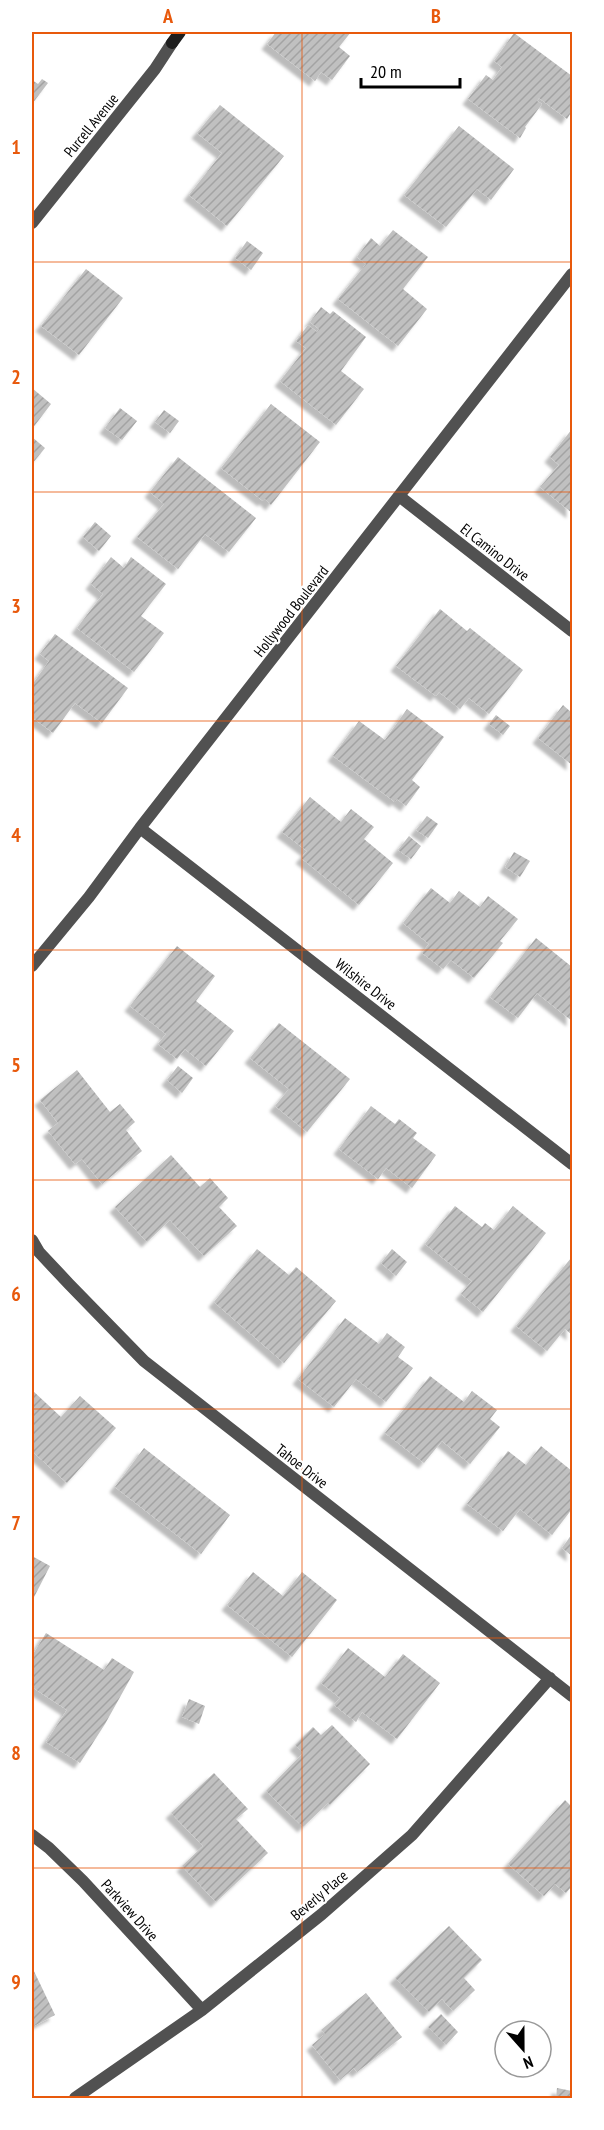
<svg xmlns="http://www.w3.org/2000/svg" width="604" height="2130" font-family="'PT Sans Narrow',sans-serif">
<defs>
<pattern id="building-hatch" width="6" height="6" patternUnits="userSpaceOnUse" patternTransform="scale(1.5)"><rect width="6" height="6" fill="#c0c0c0"/><path d="M-1 1l2-2M0 6l6-6M5 7l2-2" fill="none" stroke="#a3a3a3"/></pattern>
<filter id="shadow"><feDropShadow dx="-5.5" dy="5.5" stdDeviation="1.5" flood-color="#0004"/></filter>
</defs>
<rect width="100%" height="100%" fill="#fff"/>
<!-- building -->
<path fill="url(#building-hatch)" filter="url(#shadow)" d="M276 32H351L339 47 350 56 332 80 321 72 315 81 267 44Z
M514 33 572 76V111L567 119 539 98 537 101 542 104 525 127 526 128 520 138 468 99 486 75 493 80 502 67 494 61Z
M42 79 48 83 32 104V80L38 84Z
M220 105 284 156 227 226 189 195 222 153 197 133Z
M459 126 514 169 491 200 477 189 446 227 404 195Z
M393 230 428 257 403 289 427 309 398 346 338 299 366 264 357 257 371 238 380 246Z
M247 241 263 253 251 270 235 258Z
M86 269 123 298 79 355 41 326Z
M321 307 330 314 333 311 366 337 341 371 364 389 336 425 280 381 306 348 296 341 308 325 317 332 319 329 310 322Z
M32 388 51 404 32 429Z
M271 404 320 442 271 505 265 499 263 501 221 468Z
M120 408 137 421 122 440 105 428Z
M164 410 179 421 170 433 155 422Z
M572 429V513L540 487 559 465 550 457Z
M32 437 45 448 32 464Z
M178 457 256 518 229 552 205 534 178 569 137 537 164 504 150 492Z
M95 522 111 536 99 551 83 537Z
M111 557 124 568 131 557 166 584 141 616 164 633 134 672 77 628 103 594 91 584Z
M440 609 467 631 470 628 523 670 489 714 469 698 460 709 439 692 436 696 396 666Z
M55 634 128 688 102 723 75 703 53 733 32 717V685L49 661 40 654Z
M563 705 572 713V765L538 738Z
M407 709 444 737 412 780 420 787 406 806 397 799 395 802 333 756 359 721 385 740Z
M496 715 510 726 503 735 489 724Z
M310 797 341 822 351 809 374 827 364 839 393 863 359 905 301 858 307 851 282 832Z
M427 816 438 824 428 838 416 830Z
M409 836 421 846 411 859 398 850Z
M514 852 530 861 520 877 505 867Z
M431 888 450 903 459 891 480 907 488 896 518 919 500 941 503 943 474 978 451 960 443 969 422 953 429 944 403 923Z
M536 938 572 967V1021L537 993 518 1018 490 997Z
M177 946 215 976 196 1001 234 1031 206 1066 185 1049 177 1059 158 1044 166 1034 130 1006Z
M279 1023 350 1079 307 1132 275 1106 289 1089 250 1058Z
M178 1066 193 1078 182 1093 167 1080Z
M77 1070 110 1112 120 1104 135 1122 126 1130 142 1151 102 1184 82 1159 75 1164 48 1131 58 1123 40 1100Z
M371 1106 395 1124 399 1119 417 1133 413 1138 436 1155 412 1188 386 1168 378 1179 339 1149Z
M171 1155 200 1187 210 1178 228 1198 219 1207 237 1226 204 1256 170 1220 147 1242 115 1207Z
M455 1206 482 1227 485 1223 494 1230 513 1206 546 1233 483 1312 461 1294 472 1281 425 1244Z
M257 1249 289 1275 296 1267 336 1301 284 1363 214 1302Z
M392 1249 407 1262 396 1276 381 1263Z
M571 1258 572 1335 565 1329 547 1351 516 1326Z
M345 1318 379 1344 387 1333 405 1347 398 1357 413 1368 386 1402 356 1379 334 1407 298 1379Z
M430 1376 464 1402 472 1391 497 1410 490 1419 500 1427 470 1464 442 1441 424 1463 385 1433Z
M32 1390 61 1417 80 1396 116 1428 67 1483 32 1451Z
M541 1446 572 1471V1509L552 1535 520 1509 503 1531 467 1504 508 1451 526 1465Z
M144 1448 230 1515 201 1554 115 1487Z
M572 1534V1556L562 1548Z
M32 1556 50 1566 32 1601Z
M253 1572 283 1596 302 1572 337 1600 292 1657 227 1605Z
M46 1633 104 1670 112 1658 134 1672 105 1724 80 1763 46 1742 67 1710 32 1687V1656Z
M348 1648 385 1677 403 1654 440 1683 397 1739 362 1712 356 1722 334 1705 340 1698 321 1683Z
M189 1699 205 1706 199 1724 182 1717Z
M332 1725 370 1764 330 1805 328 1803 303 1827 266 1791 303 1753 295 1745 313 1727 321 1735Z
M214 1773 248 1809 236 1819 268 1853 216 1902 182 1866 203 1846 171 1813Z
M565 1800 572 1807V1886L566 1893 555 1884 544 1896 508 1864Z
M449 1926 482 1960 464 1978 475 1990 453 2011 442 1999 429 2012 395 1978Z
M32 1967 55 2015 32 2027Z
M366 1993 402 2037 357 2072 354 2068 340 2080 312 2045 325 2034 321 2030Z
M441 2014 458 2032 446 2045 428 2027Z
M557 2088 572 2091V2098H556Z"/>
<g fill="none" stroke-linecap="round" stroke-linejoin="round">
<!-- street -->
<path stroke="#515151" stroke-width="12" d="M32 223 155 69 172 43
M399 496 572 631
M140 828 572 1164
M32 966 89 897 140 828 572 274
M32 1240 39 1252 69 1284 144 1361 572 1696
M32 1835 49 1848 83 1881 202 2010
M75 2098 202 2010 322 1914 412 1835 550 1678"/>
<!-- secondary -->
<path stroke="#1e1e1e" stroke-width="12" d="M172 43 180 32"/>
</g>
<!-- grid -->
<path fill="none" stroke="#e8590c" stroke-width="1.5" stroke-opacity="0.55" d="M302 32V2098M32 262H572M32 492H572M32 721H572M32 950H572M32 1180H572M32 1409H572M32 1638H572M32 1868H572"/>
<g text-anchor="middle" dominant-baseline="central" stroke-width="4.5" stroke-linejoin="round" paint-order="stroke">
<!-- street labels -->
<g font-size="15" fill="#000" stroke="#fff">
<text transform="translate(91 125) rotate(-51)">Purcell Avenue</text>
<text transform="translate(495 552) rotate(38)">El Camino Drive</text>
<text transform="translate(291 611) rotate(-52)">Hollywood Boulevard</text>
<text transform="translate(366 984) rotate(38)">Wilshire Drive</text>
<text transform="translate(302 1466) rotate(38)">Tahoe Drive</text>
<text transform="translate(319 1895) rotate(-40)">Beverly Place</text>
<text transform="translate(130 1910) rotate(48)">Parkview Drive</text>
</g>
</g>
<!-- border -->
<rect width="604" height="2130" fill="none" stroke="#ffffff" stroke-width="66"/>
<!-- north arrow -->
<g transform="translate(523 2049) rotate(159)"><circle r="28" fill="#ffffff" stroke="#999999" stroke-width="1.5"/>
<path d="M0-4.5L10 22L0 15L-10 22Z" fill="#000000"/>
<text y="-9" font-size="16" font-weight="bold" text-anchor="middle" fill="#000000">N</text>
</g>
<!-- scale -->
<path d="M361 78v9h99v-9" fill="none" stroke="#000000" stroke-width="3"/>
<text x="370" y="78" font-size="18" fill="#000000" stroke="#ffffff" stroke-width="4.5" paint-order="stroke">20 m</text>
<rect x="33" y="33" width="538" height="2064" fill="none" stroke="#e8590c" stroke-width="2"/>
<g font-size="20" text-anchor="middle" font-weight="bold" fill="#e8590c">
<text x="168" y="23">A</text>
<text x="436" y="23">B</text>
<text x="16" y="154">1</text>
<text x="16" y="384">2</text>
<text x="16" y="613">3</text>
<text x="16" y="842">4</text>
<text x="16" y="1072">5</text>
<text x="16" y="1301">6</text>
<text x="16" y="1530">7</text>
<text x="16" y="1760">8</text>
<text x="16" y="1989">9</text>
</g>
</svg>
